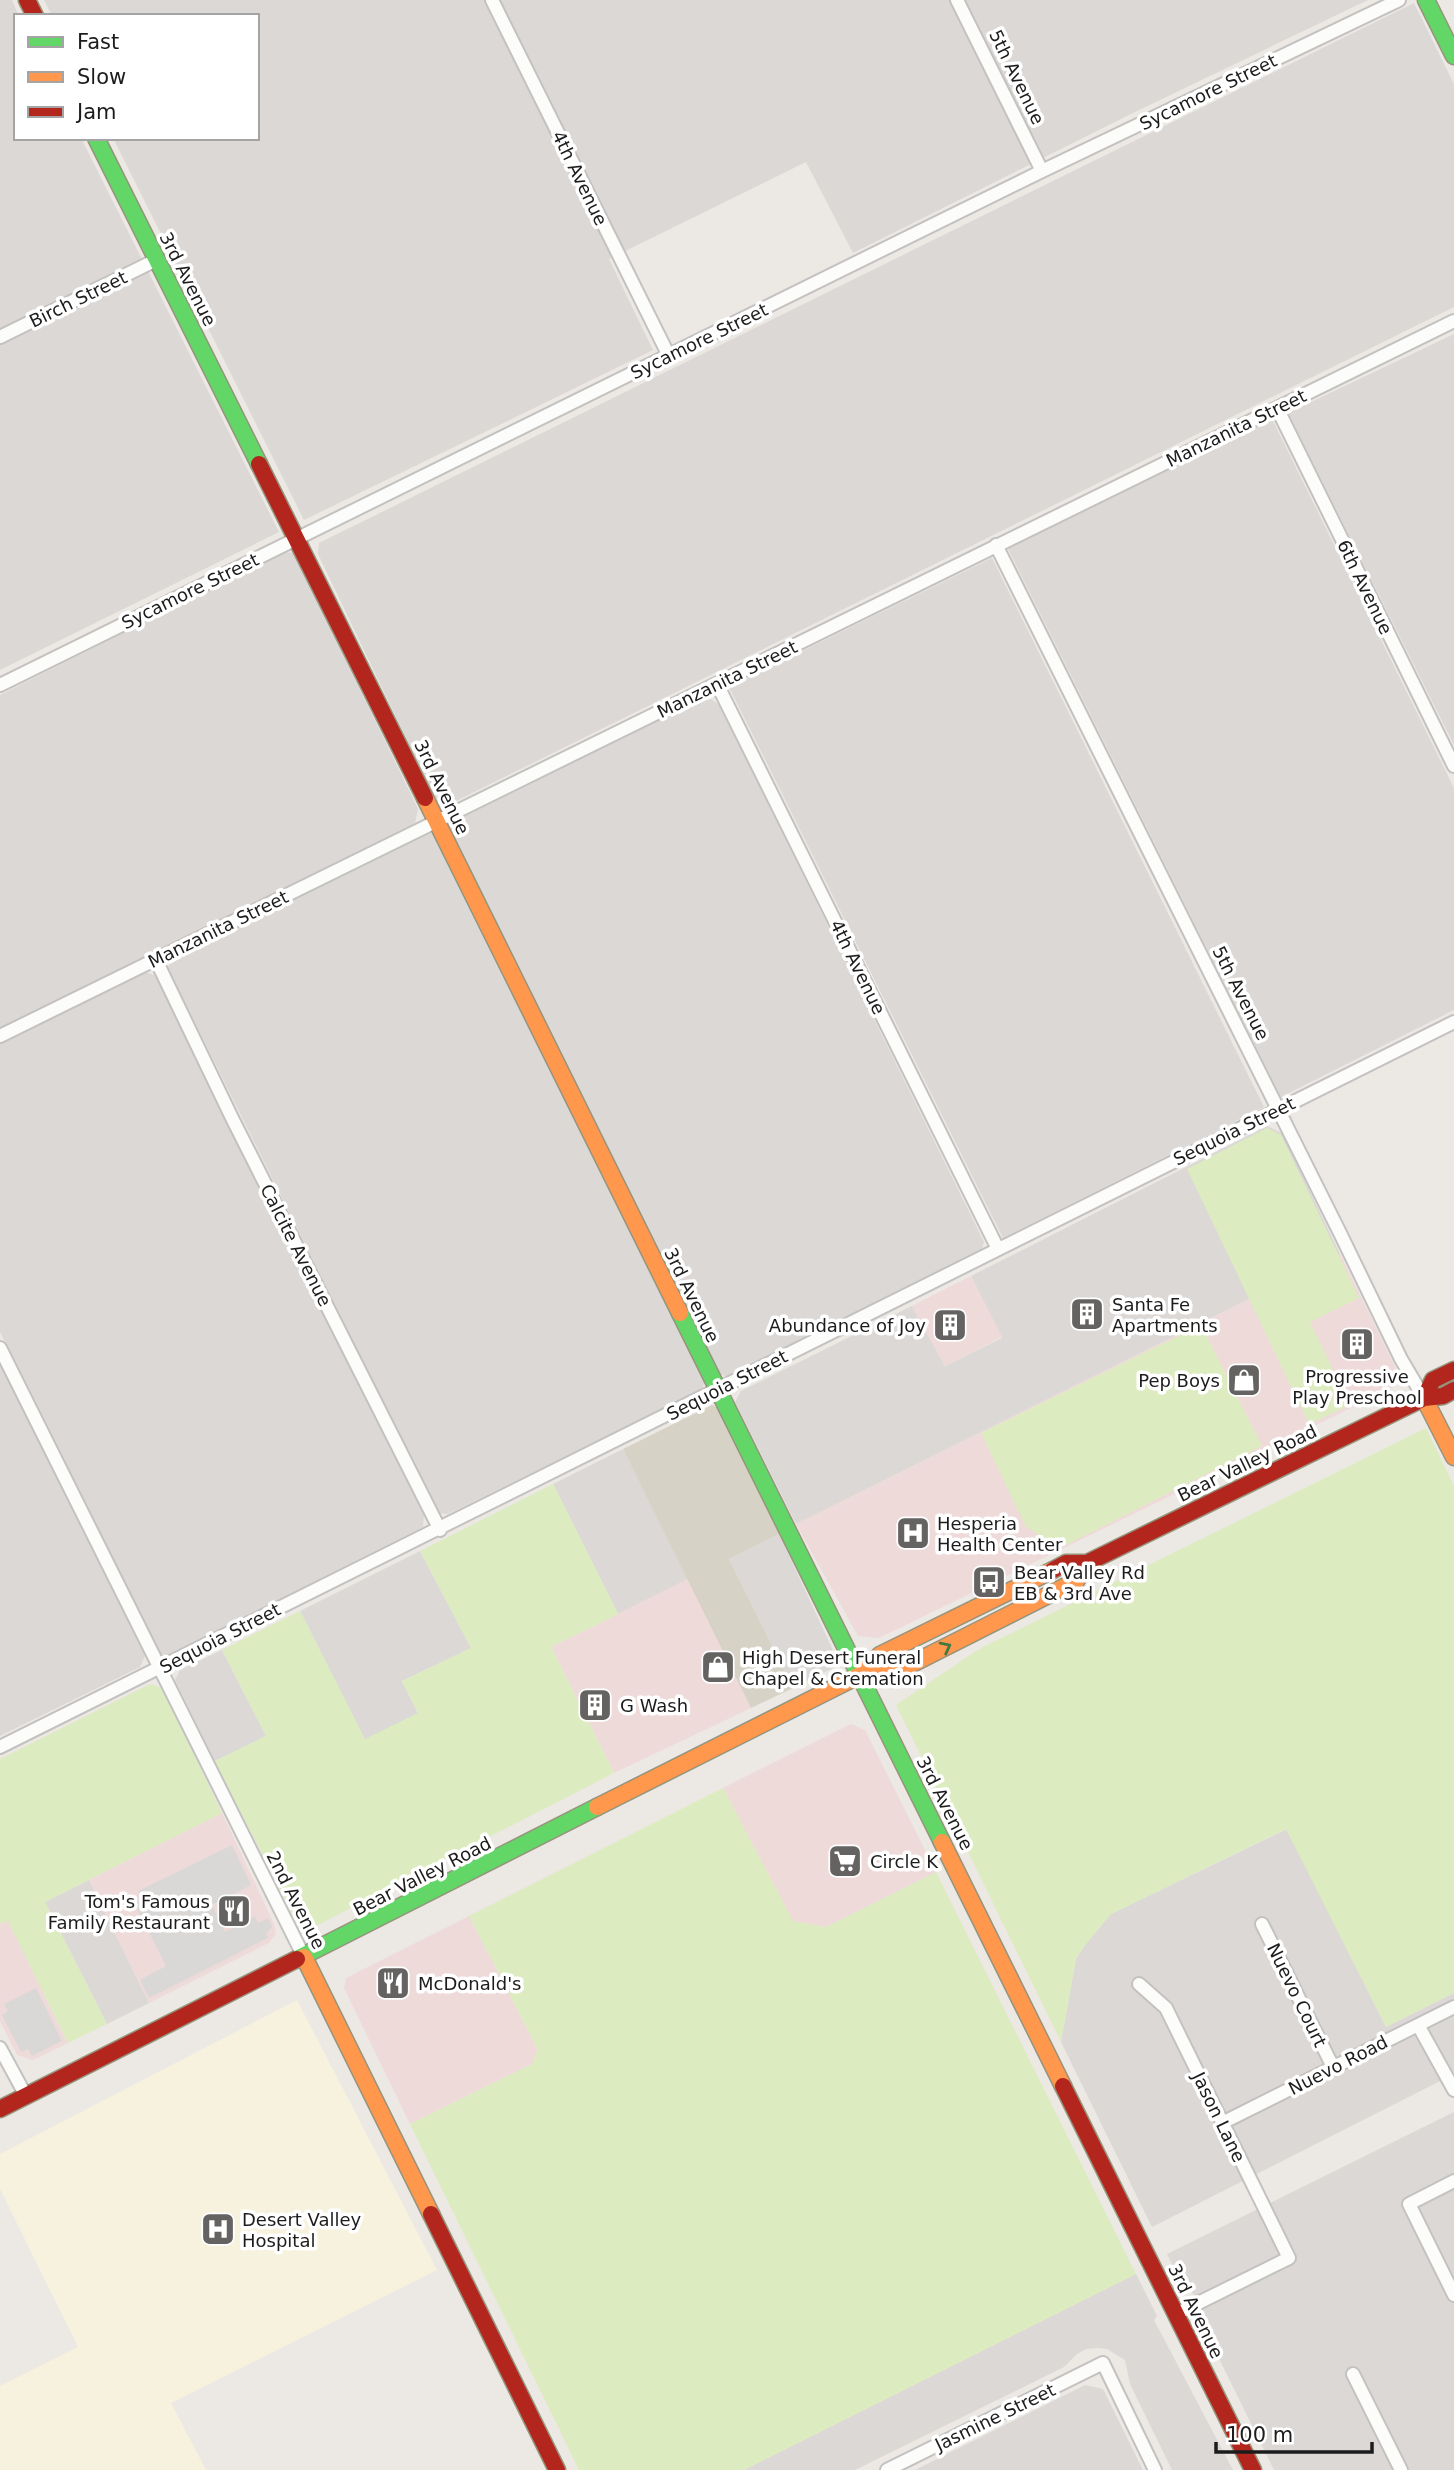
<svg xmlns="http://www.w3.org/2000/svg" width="1454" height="2470" font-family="'DejaVu Sans',sans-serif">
<rect width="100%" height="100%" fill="#ece8e4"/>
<!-- residential -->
<path fill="#dbd8d6" d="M0 0H12L19 16H16V138H81L279 532 0 670Z
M44 0H1368L1133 113 853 253 806 162 609 259 653 350 304 520 113 138H257V16H52Z
M1414 3 1454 84V307L444 807 438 805 318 554 319 543Z
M1454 334V745L1288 413Z
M1272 419 1454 788V1010L1281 1097 1008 549Z
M284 552 294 553 418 809 415 823 0 1029V695Z
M992 558 1264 1107 1003 1238 729 687Z
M707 696 719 705 984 1242 982 1249 728 1377 720 1374 450 827 456 818Z
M427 832 435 834 706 1380 701 1390 448 1514 438 1513 168 968 171 958Z
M144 972 155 975 424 1515 423 1527 167 1655 160 1654 0 1332V1044Z
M1267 1126 1282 1133 1340 1254 796 1524 735 1402 741 1391 912 1306 945 1366 1002 1338 971 1276Z
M0 1364 145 1656 140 1667 0 1736Z
M623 1449 688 1579 618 1614 553 1484Z
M779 1534 832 1648 834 1661 831 1669 793 1688 729 1559Z
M420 1551 471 1648 402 1681 418 1713 365 1740 300 1611Z
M222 1650 266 1736 215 1761 175 1680 180 1670Z
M1287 1829 1386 2027 1454 1993V2074L1152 2227 1061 2042 1076 1959 1085 1945 1111 1914Z
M89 1880 149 2003 107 2024 45 1902Z
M1454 2112V2470H1274L1201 2322 1203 2313 1191 2290 1184 2288 1167 2254Z
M1136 2274 1157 2316 1154 2320 1233 2470H1172L1130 2384 1125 2360 1107 2349 1097 2348 1086 2349 1077 2354 1064 2367 855 2470H744Z
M1085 2385 1103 2389 1143 2470H915Z"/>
<!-- commercial -->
<path fill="#efdada" d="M1340 1254 1397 1371 1396 1386 879 1638 858 1636 796 1524Z
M971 1276 1002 1337 945 1366 912 1306Z
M688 1579 751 1708 614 1773 551 1647Z
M851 1724 865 1730 936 1872 826 1927 792 1921 723 1788Z
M222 1813 274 1924 276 1934 269 1943 149 2003 89 1880Z
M469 1916 538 2050 532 2064 410 2124 344 1988 346 1978Z
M8 1920 68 2043 33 2060 17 2055 0 2021V1924Z"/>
<!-- education -->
<path fill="#f6f2de" d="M297 2000 437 2270 171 2403 206 2470H0V2386L78 2347 0 2189V2154Z"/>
<!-- religious -->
<path fill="#d9d8d6" d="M232 1845 251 1885 212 1905 225 1932 255 1916 258 1923 268 1918 272 1927 266 1934 268 1938 149 1998 140 1980 166 1966 134 1903 142 1899 138 1891Z
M36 1988 62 2041 32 2056 28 2049 21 2052 2 2015 8 2011 4 2004Z"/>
<!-- construction -->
<path fill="#d6d2c5" d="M712 1405 718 1408 779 1534 729 1559 793 1688 751 1708 623 1449Z"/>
<!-- grass -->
<path fill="#ddebc0" d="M1267 1128 1281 1135 1359 1298 1310 1322 1350 1405 1309 1424 1187 1169Z
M1201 1325 1262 1446 1064 1546 1047 1548 1037 1533 1026 1527 981 1433Z
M1426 1428 1454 1486V1993L1386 2027 1286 1829 1111 1914 1085 1945 1076 1959 1061 2042 896 1705 979 1649Z
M553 1484 618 1614 551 1647 614 1773 310 1929 299 1927 215 1761 266 1736 222 1650 300 1611 365 1739 418 1713 402 1681 471 1648 420 1551Z
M150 1684 162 1688 222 1813 45 1902 107 2024 68 2043 8 1921 0 1924V1759Z
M723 1788 793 1921 826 1927 936 1872 1136 2274 744 2470H579L410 2124 532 2064 538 2050 469 1916Z"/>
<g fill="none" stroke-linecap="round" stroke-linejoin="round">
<!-- street casing -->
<g stroke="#c4c2c0" stroke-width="16">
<path id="street" d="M492 0 669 356
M957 0 1042 171
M0 337 156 260
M1277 408 1454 766
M996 545 1340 1233 1401 1359 1424 1398
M717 684 998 1249
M0 685 1042 171 1399 0
M156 960 233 1120 440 1530
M0 1036 1454 321
M0 1348 304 1957
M0 1747 1454 1022
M1262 1924 1333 2067
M1139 1984 1166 2008 1289 2258 1176 2314
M1418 2025 1454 2090
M0 2048 26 2096
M1222 2123 1454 2007
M1454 2181 1409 2204 1454 2295
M1353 2374 1401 2470
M887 2470 1103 2363 1155 2470"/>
</g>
<!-- fast casing -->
<g stroke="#96947c" stroke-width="19">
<path id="fast" d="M1426 0 1454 56
M96 138 259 464
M680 1313 942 1842
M297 1959 597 1807"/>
</g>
<!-- slow casing -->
<g stroke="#96947c" stroke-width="19">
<path id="slow" d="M425 798 680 1313
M1424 1398 1454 1457
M860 1675 892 1674 1076 1581 1087 1563
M597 1807 860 1675 880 1655 1053 1570
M942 1842 1063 2086
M304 1957 431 2214"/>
</g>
<!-- jam casing -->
<g stroke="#96947c" stroke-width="19">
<path id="jam" d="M27 0 35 16
M259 464 425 798
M1424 1398 1433 1380 1454 1370
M1053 1570 1066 1563H1087L1424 1398 1443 1396 1454 1390
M1063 2086 1253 2470
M0 2109 297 1959
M431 2214 557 2470"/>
</g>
<!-- street -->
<use href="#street" stroke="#fcfcfb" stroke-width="12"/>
<!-- fast -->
<use href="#fast" stroke="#63d668" stroke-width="16"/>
<!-- slow -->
<use href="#slow" stroke="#ff974d" stroke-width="16"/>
<!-- jam -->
<use href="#jam" stroke="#b3261e" stroke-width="16"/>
</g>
<!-- one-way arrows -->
<defs><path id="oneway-chevron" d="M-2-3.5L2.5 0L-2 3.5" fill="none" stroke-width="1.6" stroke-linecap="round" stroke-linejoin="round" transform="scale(1.75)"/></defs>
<use stroke="#407942" href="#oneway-chevron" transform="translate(946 1647) rotate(-27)"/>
<!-- icons -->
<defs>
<g id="building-square" transform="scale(1.75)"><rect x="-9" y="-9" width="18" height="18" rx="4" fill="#656362" stroke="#fff"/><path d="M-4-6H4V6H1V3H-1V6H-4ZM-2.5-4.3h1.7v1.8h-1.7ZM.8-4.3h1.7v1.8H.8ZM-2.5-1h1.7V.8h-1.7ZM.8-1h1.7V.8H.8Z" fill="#fff"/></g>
<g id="shop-square" transform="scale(1.75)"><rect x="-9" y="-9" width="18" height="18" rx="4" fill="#656362" stroke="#fff"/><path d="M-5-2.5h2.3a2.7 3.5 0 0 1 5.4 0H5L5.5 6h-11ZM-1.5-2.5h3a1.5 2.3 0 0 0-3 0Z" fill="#fff"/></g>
<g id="hospital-square" transform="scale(1.75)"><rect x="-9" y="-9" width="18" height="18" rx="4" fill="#656362" stroke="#fff"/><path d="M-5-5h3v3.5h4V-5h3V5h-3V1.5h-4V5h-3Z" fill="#fff"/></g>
<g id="bus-square" transform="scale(1.75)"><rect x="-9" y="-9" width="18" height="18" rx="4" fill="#656362" stroke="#fff"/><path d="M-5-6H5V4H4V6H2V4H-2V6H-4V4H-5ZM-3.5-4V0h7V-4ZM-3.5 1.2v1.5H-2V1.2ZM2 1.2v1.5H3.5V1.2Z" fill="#fff"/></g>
<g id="supermarket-square" transform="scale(1.75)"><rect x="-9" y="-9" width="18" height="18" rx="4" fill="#656362" stroke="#fff"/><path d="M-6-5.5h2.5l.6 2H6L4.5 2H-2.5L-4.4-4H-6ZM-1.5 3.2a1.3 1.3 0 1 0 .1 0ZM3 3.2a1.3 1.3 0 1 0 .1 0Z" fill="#fff"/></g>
<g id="restaurant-square" transform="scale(1.75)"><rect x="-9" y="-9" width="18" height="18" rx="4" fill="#656362" stroke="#fff"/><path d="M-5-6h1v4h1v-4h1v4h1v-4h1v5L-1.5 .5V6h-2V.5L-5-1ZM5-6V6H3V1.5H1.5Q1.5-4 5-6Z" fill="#fff"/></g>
</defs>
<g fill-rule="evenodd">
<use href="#building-square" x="1087" y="1314"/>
<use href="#building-square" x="950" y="1325"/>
<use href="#building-square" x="1357" y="1344"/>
<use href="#shop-square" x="1244" y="1380"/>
<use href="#hospital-square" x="913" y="1533"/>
<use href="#bus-square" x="989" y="1582"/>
<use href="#shop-square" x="718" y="1667"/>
<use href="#building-square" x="595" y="1705"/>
<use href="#supermarket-square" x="845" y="1861"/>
<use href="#restaurant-square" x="234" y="1911"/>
<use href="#restaurant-square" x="393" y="1983"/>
<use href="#hospital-square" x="218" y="2229"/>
</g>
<g text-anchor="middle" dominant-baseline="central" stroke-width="7" stroke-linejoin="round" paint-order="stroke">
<!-- street labels -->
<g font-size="18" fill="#1c1c1c" stroke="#fff">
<text transform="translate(1017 77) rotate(64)">5th Avenue</text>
<text transform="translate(1208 92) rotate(-26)">Sycamore Street</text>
<text transform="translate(580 178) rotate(64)">4th Avenue</text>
<text transform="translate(188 279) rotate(63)">3rd Avenue</text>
<text transform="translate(78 299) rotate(-26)">Birch Street</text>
<text transform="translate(699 341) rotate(-26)">Sycamore Street</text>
<text transform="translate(1236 428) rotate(-26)">Manzanita Street</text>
<text transform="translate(1365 587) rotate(64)">6th Avenue</text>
<text transform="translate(190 591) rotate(-26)">Sycamore Street</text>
<text transform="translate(727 679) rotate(-26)">Manzanita Street</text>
<text transform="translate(442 787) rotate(64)">3rd Avenue</text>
<text transform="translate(218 929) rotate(-26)">Manzanita Street</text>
<text transform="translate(858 967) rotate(64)">4th Avenue</text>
<text transform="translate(1241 993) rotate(63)">5th Avenue</text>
<text transform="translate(1234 1131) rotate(-26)">Sequoia Street</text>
<text transform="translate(296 1245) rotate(63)">Calcite Avenue</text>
<text transform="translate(692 1295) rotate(64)">3rd Avenue</text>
<text transform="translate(727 1385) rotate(-27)">Sequoia Street</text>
<text transform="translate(1247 1463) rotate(-26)">Bear Valley Road</text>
<text transform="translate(220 1638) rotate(-27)">Sequoia Street</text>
<text transform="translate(945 1803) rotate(63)">3rd Avenue</text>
<text transform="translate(422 1876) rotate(-27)">Bear Valley Road</text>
<text transform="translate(296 1900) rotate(63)">2nd Avenue</text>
<text transform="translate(1297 1995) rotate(64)">Nuevo Court</text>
<text transform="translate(1338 2065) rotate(-27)">Nuevo Road</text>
<text transform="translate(1219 2117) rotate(64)">Jason Lane</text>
<text transform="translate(1196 2311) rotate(64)">3rd Avenue</text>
<text transform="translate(995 2417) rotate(-26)">Jasmine Street</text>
</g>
<!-- poi labels -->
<g font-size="18" fill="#1c1c1c" stroke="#fff" text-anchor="start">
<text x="1112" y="1304">Santa Fe<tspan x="1112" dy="21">Apartments</tspan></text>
<text x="926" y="1325" text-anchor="end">Abundance of Joy</text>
<text x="1357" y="1376" text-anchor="middle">Progressive<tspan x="1357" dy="21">Play Preschool</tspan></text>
<text x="1220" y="1380" text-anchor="end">Pep Boys</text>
<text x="937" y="1523">Hesperia<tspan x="937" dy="21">Health Center</tspan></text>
<text x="1014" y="1572">Bear Valley Rd<tspan x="1014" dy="21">EB &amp; 3rd Ave</tspan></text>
<text x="742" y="1657">High Desert Funeral<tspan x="742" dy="21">Chapel &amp; Cremation</tspan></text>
<text x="620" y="1705">G Wash</text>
<text x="870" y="1861">Circle K</text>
<text x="210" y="1901" text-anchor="end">Tom's Famous<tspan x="210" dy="21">Family Restaurant</tspan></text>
<text x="418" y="1983">McDonald's</text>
<text x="242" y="2219">Desert Valley<tspan x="242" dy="21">Hospital</tspan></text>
</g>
</g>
<!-- legend -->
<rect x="14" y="14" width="245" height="126" fill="#ffffff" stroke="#a4a4a4" stroke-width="2"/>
<rect x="28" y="37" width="35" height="10" fill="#63d668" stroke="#a4a4a4" stroke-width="2"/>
<text x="77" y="49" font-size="21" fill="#1c1c1c">Fast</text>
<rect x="28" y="72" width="35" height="10" fill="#ff974d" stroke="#a4a4a4" stroke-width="2"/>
<text x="77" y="84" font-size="21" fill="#1c1c1c">Slow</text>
<rect x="28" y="107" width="35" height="10" fill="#b3261e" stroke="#a4a4a4" stroke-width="2"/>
<text x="77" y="119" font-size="21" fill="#1c1c1c">Jam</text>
<!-- scale -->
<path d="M1216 2442v10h156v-10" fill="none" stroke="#1c1c1c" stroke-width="3.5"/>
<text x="1226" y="2442" font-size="21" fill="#1c1c1c" stroke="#ffffff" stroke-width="5" paint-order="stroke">100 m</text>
</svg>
